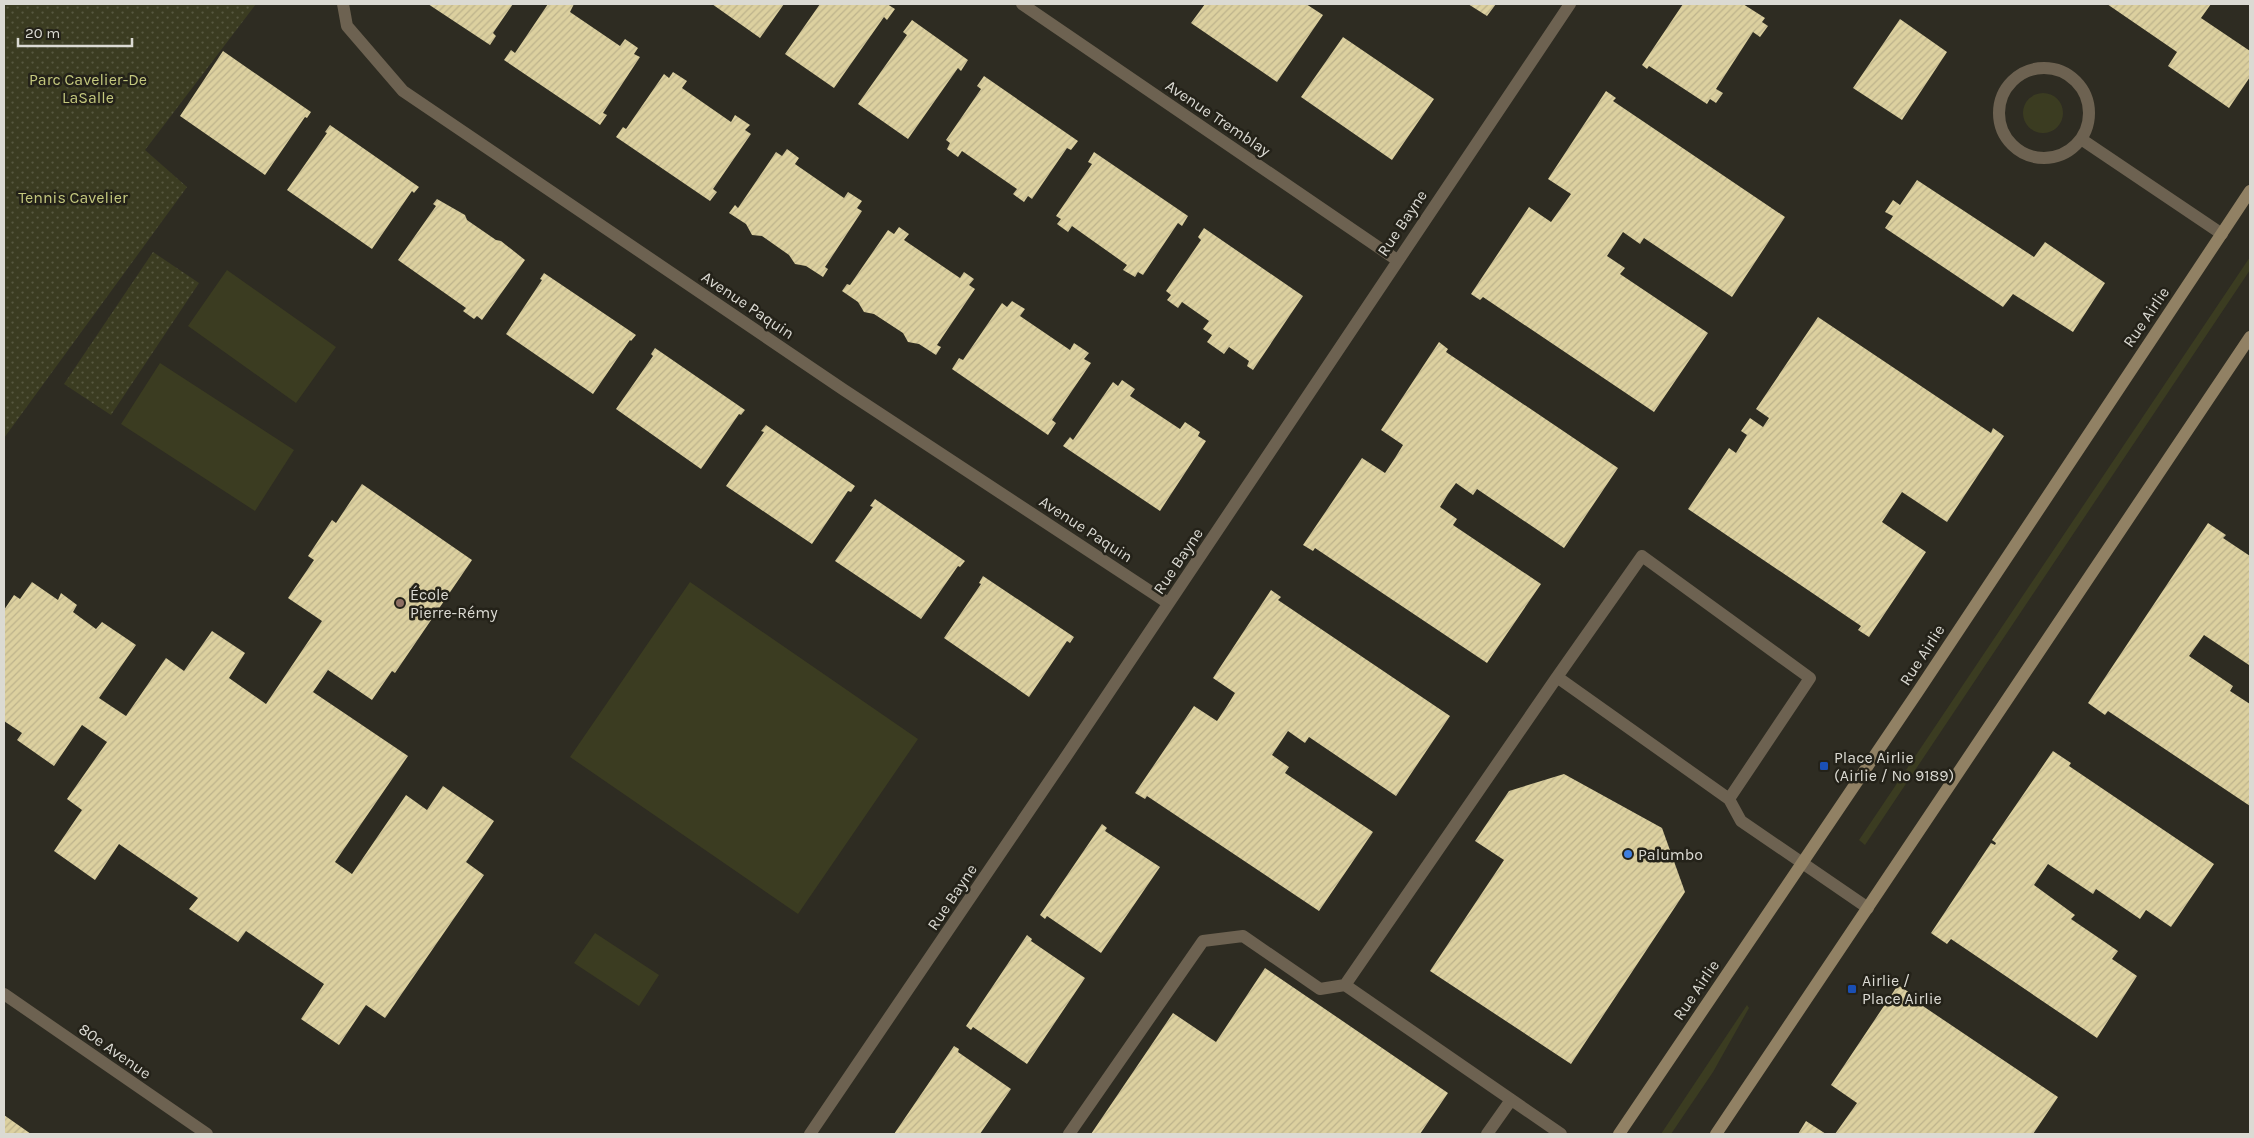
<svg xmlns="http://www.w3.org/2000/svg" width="2254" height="1138" font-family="Karla,sans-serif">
<defs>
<pattern id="park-dots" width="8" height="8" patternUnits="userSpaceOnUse" patternTransform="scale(1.25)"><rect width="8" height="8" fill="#3b3c21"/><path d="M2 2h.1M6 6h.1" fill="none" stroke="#575840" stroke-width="1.8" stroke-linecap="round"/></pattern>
<pattern id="building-hatch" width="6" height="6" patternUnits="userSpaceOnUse" patternTransform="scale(1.25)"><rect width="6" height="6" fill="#dcd09f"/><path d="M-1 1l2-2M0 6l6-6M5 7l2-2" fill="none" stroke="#bdb38c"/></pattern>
</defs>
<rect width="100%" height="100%" fill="#2e2c22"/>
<!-- grass -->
<path fill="#3b3c21" d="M2023 113a20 20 0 1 1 40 0a20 20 0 1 1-40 0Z
M2250 257V270L1865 845 1859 840Z
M227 270 336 347 296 403 188 326Z
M160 363 294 450 255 511 121 424Z
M690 582 918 739 798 914 570 757Z
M595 933 659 975 639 1006 574 963Z
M1747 1005 1749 1008 1713 1072 1671 1134H1661Z"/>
<!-- park -->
<path fill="url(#park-dots)" d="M4 4H256L145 150 187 187 4 438Z
M153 252 199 283 111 415 64 384Z"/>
<!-- building -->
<path fill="url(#building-hatch)" d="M428 4H513L493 33 496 36 490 45Z
M548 4H574L570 12 620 46 625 39 638 48 634 54 640 57 603 113 607 115 600 125 504 60 511 50 515 53Z
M712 4H784L760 38Z
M820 4H887L895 9 887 20 884 17 834 88 785 54Z
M1205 4H1306L1323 15 1277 82 1191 23Z
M1468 4H1496L1487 16Z
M1683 4H1743L1765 18 1762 22 1768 26 1760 37 1753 32 1716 89 1723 93 1716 103 1710 99 1707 104 1649 66 1647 69 1642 65Z
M2107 4H2211L2201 18 2250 51V77L2229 108 2168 66 2177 52Z
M1900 19 1947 52 1902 120 1853 88Z
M912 20 968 60 961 71 958 68 908 139 858 104 907 35 903 32Z
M1343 37 1434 99 1392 160 1301 97Z
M223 51 311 112 307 118 305 117 265 175 180 116Z
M673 72 687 81 682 88 731 122 735 115 750 125 745 130 751 134 713 189 717 192 710 201 616 137 623 127 626 129 664 74 669 78Z
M984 76 1078 141 1071 150 1067 148 1032 199 1028 196 1024 202 1013 194 1017 189 962 151 958 157 947 149 950 143 946 140 981 89 977 86Z
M1606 91 1616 98 1613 101 1785 217 1732 297 1644 238 1640 244 1623 232 1607 256 1625 268 1620 274 1708 333 1654 412 1483 297 1480 300 1471 294 1529 207 1551 222 1571 194 1548 179Z
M330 125 419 187 414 193 412 191 372 249 287 190 327 133 325 132Z
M787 149 799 158 795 164 844 198 848 192 862 201 857 208 862 211 825 267 828 269 823 277 806 266 795 264 789 255 762 236 752 235 746 224 729 213 735 205 738 208 776 152 782 156Z
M1094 152 1188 216 1182 226 1178 223 1143 275 1138 272 1135 277 1123 270 1127 265 1072 226 1068 232 1057 224 1061 219 1056 216 1092 164 1088 162Z
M1917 180 2034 257 2045 242 2105 283 2073 332 2013 294 2003 307 1885 228 1893 216 1885 212 1893 200 1900 205Z
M437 199 465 215 467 220 496 240 501 241 525 260 482 320 477 316 474 319 463 311 466 308 398 260 436 206 433 204Z
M899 227 909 234 904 240 960 278 964 272 974 279 969 285 975 289 937 345 941 347 936 355 919 344 908 342 903 333 874 314 864 312 858 302 842 291 847 284 850 285 888 230 894 234Z
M1204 228 1303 296 1253 370 1247 366 1249 361 1229 347 1224 354 1207 342 1212 335 1203 329 1209 321 1182 302 1178 308 1167 300 1171 295 1166 291 1201 240 1198 237Z
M544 273 636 335 631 341 630 340 593 394 506 334 542 280 540 279Z
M1012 301 1025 309 1020 316 1070 350 1074 343 1089 353 1084 359 1091 363 1052 420 1056 423 1048 435 952 369 959 358 963 360 1002 303 1007 307Z
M1818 317 1991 433 1993 428 2004 436 1947 522 1902 492 1882 522 1926 552 1869 637 1858 630 1861 626 1688 509 1729 448 1736 453 1747 435 1741 431 1750 418 1763 427 1769 418 1756 409Z
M1439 342 1448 349 1446 352 1618 468 1564 548 1477 489 1473 495 1456 483 1448 494 1440 507 1457 519 1453 525 1541 584 1487 663 1315 548 1313 551 1303 545 1362 458 1385 473 1395 458 1403 445 1381 430Z
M655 348 745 410 741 415 739 414 701 469 616 409 653 356 651 354Z
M1122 380 1135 389 1130 396 1180 429 1185 422 1200 432 1198 436 1206 441 1160 511 1063 446 1070 437 1073 440 1113 382 1118 386Z
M766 425 855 486 851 492 848 491 812 544 726 486 764 432 761 431Z
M362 484 472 560 395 673 392 671 372 700 328 670 313 692 408 756 335 862 352 874 406 795 427 810 443 786 494 821 466 862 484 875 385 1018 366 1005 339 1045 301 1019 324 984 246 931 238 942 189 909 198 898 119 844 95 880 54 851 82 810 67 799 107 742 82 725 54 766 17 740 22 733 4 721V610L14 595 20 599 32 582 58 600 61 593 77 605 73 612 96 629 102 622 136 645 99 698 126 716 166 658 184 671 212 631 245 653 229 678 266 704 322 621 288 598 314 560 308 556 332 520 336 523Z
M875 499 965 561 960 567 958 566 921 619 835 561 873 507 870 506Z
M2208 523 2226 535 2223 538 2250 556V663L2249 665 2204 635 2189 656 2233 686 2230 691 2250 704V806L2108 711 2105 715 2088 703Z
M983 576 1074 637 1070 643 1067 641 1029 697 944 638 981 584 979 583Z
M1271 590 1281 597 1278 600 1450 716 1396 796 1309 737 1305 743 1288 731 1272 755 1289 767 1285 773 1373 832 1319 911 1147 796 1145 799 1135 793 1194 706 1217 721 1227 706 1235 693 1213 678Z
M2053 751 2071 763 2069 766 2214 864 2171 927 2146 910 2140 919 2096 889 2093 894 2048 864 2034 885 2075 915 2071 919 2118 951 2112 959 2137 976 2097 1038 1951 939 1947 944 1931 933 1991 843 1995 845 1996 843 1992 840Z
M1564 774 1662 828 1685 892 1571 1064 1430 971 1504 860 1475 841 1509 791Z
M1102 824 1107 828 1105 831 1160 867 1101 953 1047 916 1045 919 1040 915Z
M1027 935 1032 939 1031 941 1085 978 1027 1064 973 1027 971 1030 966 1026Z
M1265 968 1448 1093 1420 1134H1091L1173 1013 1216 1042Z
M1898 985 1910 993 1908 996 2058 1097 2033 1134H1835L1857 1103 1831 1085Z
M954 1046 959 1049 958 1052 1011 1089 982 1131 980 1134H894Z
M4 1115 31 1134H4Z
M1806 1121 1826 1134H1798Z"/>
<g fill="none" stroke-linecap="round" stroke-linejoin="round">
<!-- service -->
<path stroke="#6d6251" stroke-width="12" d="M1557 677 1642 556 1810 678 1729 799
M1069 1134 1203 941 1243 936 1320 989 1345 985
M1487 1134 1511 1100
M1561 1134 1345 985 1557 677 1729 799 1741 821 1868 908"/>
<!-- minor -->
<path stroke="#6d6251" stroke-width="12" d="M343 4 347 26 403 91 844 390 1168 603
M1022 4 1397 260
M1999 113a45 45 0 1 1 90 0a45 45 0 1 1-90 0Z
M2081 139 2222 234
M4 994 207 1134
M810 1134 1063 761 1570 4"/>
<!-- secondary -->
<path stroke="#918164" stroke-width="12" d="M1619 1134 1919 690 2250 191
M1716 1134 2250 337"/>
</g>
<!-- markers -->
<circle fill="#8d6e63" stroke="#242219" stroke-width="2" cx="400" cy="603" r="5"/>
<g fill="#1a4fb4" stroke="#242219" stroke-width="2">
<rect x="1819" y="761" width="10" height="10" rx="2.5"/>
<rect x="1847" y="984" width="10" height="10" rx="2.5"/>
</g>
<circle fill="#3f7fe0" stroke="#242219" stroke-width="2" cx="1628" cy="854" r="5"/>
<g text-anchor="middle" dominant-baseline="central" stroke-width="5" stroke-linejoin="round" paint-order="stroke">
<!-- park labels -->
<g font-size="16" fill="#c4c87e" stroke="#242219">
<text x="88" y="79">Parc Cavelier-De<tspan x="88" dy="18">LaSalle</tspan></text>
<text x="73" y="197">Tennis Cavelier</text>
</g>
<!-- street labels -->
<g font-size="16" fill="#dbdad3" stroke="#242219">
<text transform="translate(1218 118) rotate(34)">Avenue Tremblay</text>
<text transform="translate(1402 223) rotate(-56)">Rue Bayne</text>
<text transform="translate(748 305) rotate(34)">Avenue Paquin</text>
<text transform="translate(2146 317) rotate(-56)">Rue Airlie</text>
<text transform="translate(1086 529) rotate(33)">Avenue Paquin</text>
<text transform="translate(1178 561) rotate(-56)">Rue Bayne</text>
<text transform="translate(1922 655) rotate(-57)">Rue Airlie</text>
<text transform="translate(952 897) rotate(-56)">Rue Bayne</text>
<text transform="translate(1696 990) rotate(-56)">Rue Airlie</text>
<text transform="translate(115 1051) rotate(35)">80e Avenue</text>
</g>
<!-- poi labels -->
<g font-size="16" fill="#dbdad3" stroke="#242219" text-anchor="start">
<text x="410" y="594">École<tspan x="410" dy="18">Pierre-Rémy</tspan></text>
<text x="1834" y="757">Place Airlie<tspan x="1834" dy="18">(Airlie / No 9189)</tspan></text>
<text x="1638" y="854">Palumbo</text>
<text x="1862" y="980">Airlie /<tspan x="1862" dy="18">Place Airlie</tspan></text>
</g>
</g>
<!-- border -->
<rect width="2254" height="1138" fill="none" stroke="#dbdad3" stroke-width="10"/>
<!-- scale -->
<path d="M18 38v8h114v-8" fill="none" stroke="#dbdad3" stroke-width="2.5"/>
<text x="25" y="38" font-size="15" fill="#dbdad3" stroke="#242219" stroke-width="4" paint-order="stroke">20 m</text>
</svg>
